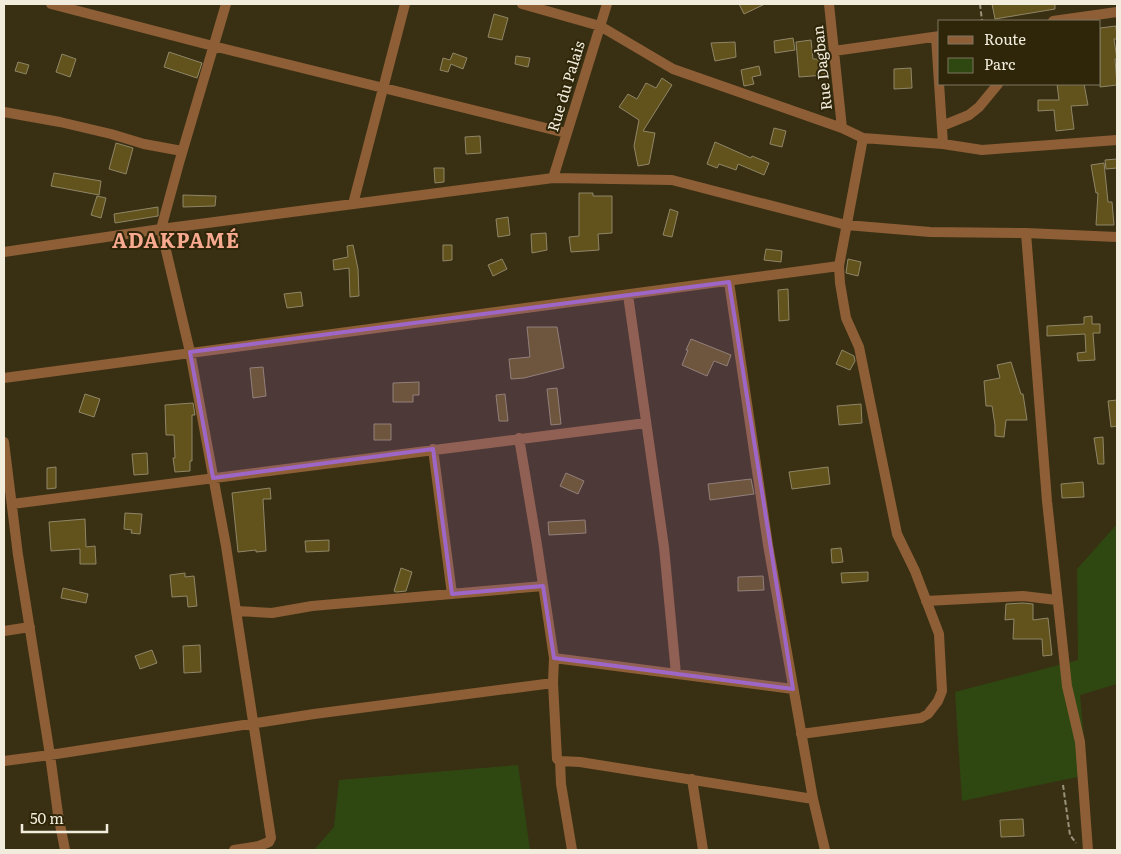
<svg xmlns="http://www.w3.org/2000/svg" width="1121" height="854" font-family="Literata,serif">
<rect width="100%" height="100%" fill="#393014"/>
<!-- green -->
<path fill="#2f4711" d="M1117 524V684L1080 695 1087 775 962 801 955 692 1078 660 1077 569Z
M518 765 530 850H314L334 827 339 780Z"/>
<!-- building -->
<path fill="#62521c" stroke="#8f8667" d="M739 4H765L744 14Z
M992 4H1055V9L995 19Z
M494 14 508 18 502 40 488 37Z
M1116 26 1117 39H1114L1117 59H1115L1117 85 1100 87V28Z
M793 38 795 50 775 53 774 41Z
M811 40 813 59H818V61H824L825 75 799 77 796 42Z
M735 42 736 57 715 61 711 43Z
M169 52 202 63 197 78 164 67Z
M453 53 467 58 463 69 451 64 448 72 440 70 443 58 450 60Z
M62 54 76 59 70 77 56 72Z
M516 56 530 58 528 67 515 64Z
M18 62 29 65 26 74 15 71Z
M759 66 761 75 752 77 754 84 744 86 741 70Z
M911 68 912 88 894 89V69Z
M662 78 672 85 643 131 655 133 649 164 638 166 634 146 639 120 619 107 628 94 637 99 646 83 656 88Z
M1057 84H1084L1088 105 1071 106 1074 129 1056 131 1054 110 1038 111V100H1059Z
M774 128 786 131 782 147 770 144Z
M480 136 481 153 466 154 465 137Z
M715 142 751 158 752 156 769 163 764 175 738 164 736 170 719 164 717 168 707 164Z
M116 143 133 148 126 174 109 169Z
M1117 159V168L1106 169 1105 160Z
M1104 163 1108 202H1112L1114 225H1096L1098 193H1096L1091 165Z
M434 168H444V182L435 183Z
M54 173 101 181 99 195 51 186Z
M579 193H593V196H612V233L598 234 599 250 571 252 569 237 579 236Z
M183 195 216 196 215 206 183 207Z
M97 196 106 198 101 218 91 215Z
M158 207V216L115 223 114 214Z
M670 209 678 212 672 237 663 235Z
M508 217 510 235 498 237 496 219Z
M546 233 547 250 532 253 531 234Z
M353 245 358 269 359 296 350 297 349 268 334 270 333 260 348 257 347 246Z
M443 245H452V260L443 261Z
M766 249 782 251 781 262 764 260Z
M502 259 507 269 493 276 488 265Z
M848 259 861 262 858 276 846 273Z
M788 289 789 320 779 321 778 290Z
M301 292 303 306 287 308 284 294Z
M1092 316V324H1100V333H1093L1095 360 1078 361 1077 353 1086 352 1085 334 1047 336V326L1084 324V317Z
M527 327H557L564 368 524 378 511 379 509 359 530 357Z
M691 339 731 355 727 366 714 361 707 376 682 365 688 350H686Z
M842 350 854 356 855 361 850 370 836 364Z
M1011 362 1021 394H1023L1027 420H1006L1004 437 995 436V425L992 406H986L984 381 1000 378 997 365Z
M263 367 266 396 253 398 250 368Z
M419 382V395H413V402H393V383Z
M557 388 561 424 551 425 547 389Z
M85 394 100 399 94 417 79 412Z
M505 394 508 421H499L496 395Z
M1117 400V426L1111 427 1108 401Z
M193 403 195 415H192V461H190V471L175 472 173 458H175L174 435H166L165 405Z
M861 404 862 423 839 425 837 406Z
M374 424H391V440H374Z
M1103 437 1104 464H1098L1094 438Z
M147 453 148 474 134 475 132 454Z
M56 467V488L47 489V468Z
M828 467 830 484 792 489 789 472Z
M566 473 584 481 578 494 560 486Z
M751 479 754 494 710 500 708 484Z
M1083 482 1084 497 1062 498 1061 484Z
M270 488 271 499H263L266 551 256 552V550L238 552 232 493Z
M125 513 142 514 140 534 131 533 132 530 124 529Z
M85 519 86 547 95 546 96 564H80V549L51 551 49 522Z
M585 520 586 533 549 535 548 522Z
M329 540V551L306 552 305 541Z
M841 548 843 562 832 563 831 549Z
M401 568 412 572 406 591 396 592 394 591Z
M868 572V581L842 583 841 573Z
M185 573V577L194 576 197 606 188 607 187 596 172 597 170 575Z
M763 576 764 590 738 591V577Z
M63 588 88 594 86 603 61 598Z
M1023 603 1033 604V620L1048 618 1052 655 1043 656 1042 639H1013L1014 619 1005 620 1006 604Z
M200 645 201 672 184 673 183 646Z
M152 650 157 663 140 669 135 656Z
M1023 819 1024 836 1001 837 1000 820Z"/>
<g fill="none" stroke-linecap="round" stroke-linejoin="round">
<!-- path -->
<path stroke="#99937c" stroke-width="2" stroke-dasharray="5 2.5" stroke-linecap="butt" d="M980 4 982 21
M1063 785 1070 835 1076 843"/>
<!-- street -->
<path stroke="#8e5f37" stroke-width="10" d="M51 4 213 46 566 133
M226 4 179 163 161 229 190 352 226 546 271 838 269 842 259 846 234 850
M522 4 600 26 673 69 842 128 863 138 943 144 982 150 1117 140
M829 4 842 128
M1053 21 1117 12
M936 37 943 144
M834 51 940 36
M4 112 60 122 111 134 144 144 182 151
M942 126 969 115 979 107 998 84
M553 178 607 4
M353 204 405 4
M1026 233 1047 501 1067 686 1080 742 1088 850
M4 252 161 229 553 178 672 180 846 225 930 232 1026 233 1117 237
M729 282 768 545 813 799 825 850
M628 295 664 547 676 674
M4 378 839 266
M519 438 537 545 554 658 553 683 557 759 560 761 580 762 813 799
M4 442 18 555 50 755 58 814 65 850
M433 449 452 594
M12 504 646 423
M926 601 1023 596 1057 600
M236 611 272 613 312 606 543 586
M4 631 30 627
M554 658 793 689
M801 734 921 718 928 714 938 701 942 691 939 634 915 571 897 534 859 347 846 318 840 283 839 266 863 138
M4 761 50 755 314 714 553 683
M560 761 561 784 572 850
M692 779 703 850"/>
</g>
<!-- marked area -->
<path fill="#9e66c7" fill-opacity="0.2" stroke="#9e66c7" stroke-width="4" stroke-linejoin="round" d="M729 282 793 689 554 658 543 586 452 594 433 449 213 478 190 352Z"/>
<g text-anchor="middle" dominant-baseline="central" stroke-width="4" stroke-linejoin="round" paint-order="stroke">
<!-- street labels -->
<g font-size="15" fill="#f1ecdb" stroke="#2f260a">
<text transform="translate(821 68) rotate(-96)">Rue Dagban</text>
<text transform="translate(565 86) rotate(-73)">Rue du Palais</text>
</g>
<!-- district labels -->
<g font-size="20" font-weight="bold" letter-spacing="1" fill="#f8aa90" stroke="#2f260a">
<text x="176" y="239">ADAKPAMÉ</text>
</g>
</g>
<!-- border -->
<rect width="1121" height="854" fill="none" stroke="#f1ecdb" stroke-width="10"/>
<!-- legend -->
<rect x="938" y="20" width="162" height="65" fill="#2f260a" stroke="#7d755e"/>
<rect x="948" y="36" width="25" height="8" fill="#8e5f37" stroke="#7d755e"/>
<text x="984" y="45" font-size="15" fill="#f1ecdb">Route</text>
<rect x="948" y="58" width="25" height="15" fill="#2f4711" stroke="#7d755e"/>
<text x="984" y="70" font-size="15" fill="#f1ecdb">Parc</text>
<!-- scale -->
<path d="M22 824v8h85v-8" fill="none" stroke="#f1ecdb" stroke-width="2.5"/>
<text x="30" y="824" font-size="15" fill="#f1ecdb" stroke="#2f260a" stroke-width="4" paint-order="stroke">50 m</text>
</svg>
